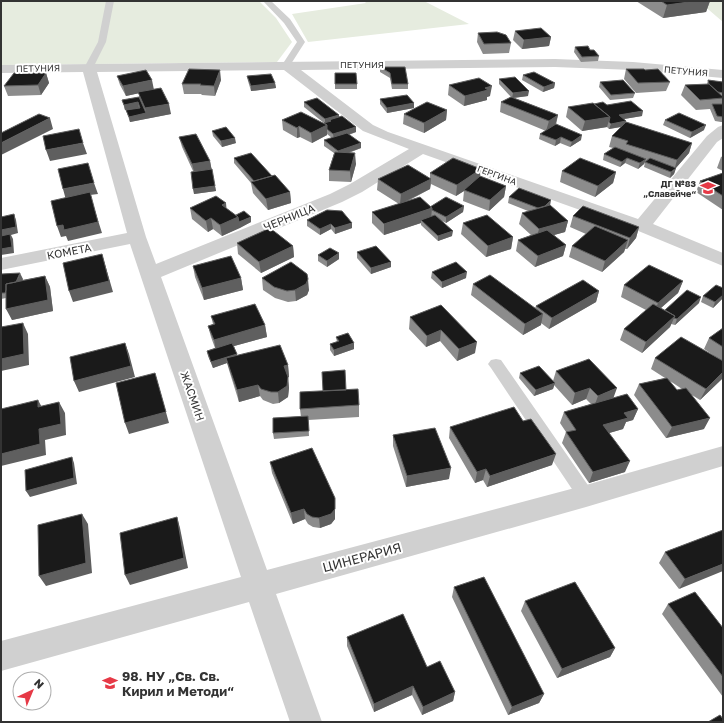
<svg xmlns="http://www.w3.org/2000/svg" width="724" height="723" font-family="'Golos Text',sans-serif">
<rect width="100%" height="100%" fill="#fff"/>
<!-- green -->
<path fill="#e6ecdf" d="M1 1H259L276 18 292 42 277 62 1 65Z
M364 1H424L469 24 308 42 292 14 366 3Z
M693 1H723V22L709 10Z"/>
<g fill="none" stroke-linecap="round" stroke-linejoin="round">
<!-- service -->
<path fill="#d0d0d0" fill-rule="evenodd" d="M106 1H114L106 42 92 70H86L84 68 98 42Z
M263 1H271L290 19 305 42 289 67 286 68 282 65 297 42 284 23Z
M496 359 501 360 592 491 595 496 592 501 586 504 580 501 491 368 488 364 491 360Z"/>
<!-- minor -->
<path fill="#d0d0d0" fill-rule="evenodd" d="M555 59 633 62 723 70V78L633 70 555 67 301 70 373 125 388 132 638 219 707 136 718 127 723 125V138L717 142 653 224 723 253V266L636 230 423 154 362 192 342 202 161 277 267 570 586 485 723 446V466L586 507 276 594 322 722H290L249 602 1 671V641L241 577 130 244 1 270V258L127 233 83 72 1 73V65ZM284 70 363 131 409 149 350 184 330 194 156 264 146 237 97 72Z"/>
</g>
<!-- wall -->
<path fill="#8c8c8c" fill-rule="evenodd" d="M636 1H710L706 12 663 18Z
M515 31 551 37 549 46 522 49 513 40Z
M478 33 511 43 509 53 483 54 477 42Z
M575 47 590 50 599 56 598 61 581 62 574 52Z
M380 67 408 84V89H392L390 78 380 72Z
M626 69 670 82 666 91 636 93 624 79Z
M46 73 49 83 41 95 8 96 4 86Z
M335 73 357 84V89H335Z
M523 75 555 83 554 88 543 92 522 80Z
M117 76 154 89 171 114 130 122 126 110 139 108 125 110 122 100 139 97V93L126 96 120 85Z
M247 76 275 83 276 88 251 91 248 81Z
M499 79 528 96 514 98 558 115 556 125 581 140 570 147 560 143 555 146 539 139 540 134 546 131 500 112 501 102 511 97 499 84Z
M221 80 215 96 202 95 201 94H184L182 84Z
M708 80 723 82V102L722 104H723V122H721L715 121 710 109 696 110 681 95 685 85 707 84Z
M600 82 635 93 633 98 610 100 599 87Z
M449 85 490 96 487 97V100L464 106 448 95Z
M380 99 414 103V108L387 113 380 104Z
M304 102 339 115V117L356 132 349 135 361 143V148L349 153 356 164 351 182 329 181V170L334 153 324 146V140L332 138 327 134V135L312 143 300 137 297 138 283 130 282 120 324 123 304 107Z
M594 104 607 105 642 116 624 119 626 123 692 143 689 153 676 168 674 174 670 178 644 167 645 162 644 164 638 169 625 163 620 167 603 160 604 154 613 148 609 147 612 136 622 127 609 129 607 127 582 131 566 117 568 107Z
M447 110 446 120 424 133 403 124 404 114Z
M665 120 704 130 690 138 663 125Z
M212 131 236 143 222 147 213 136Z
M179 137 210 161 216 191 194 194 193 171 182 147Z
M723 156V171L717 168 721 157Z
M234 158 272 176 290 192 291 203 268 210 253 193 251 183 234 163Z
M481 169 480 177 506 186 504 197 489 211 463 201 464 191 456 196 431 184 430 189 408 201 430 207 464 206 463 212 446 223 442 221 452 236 438 241 421 225V223L384 235 372 223V212L399 204 377 190 378 179 430 178V173Z
M562 171 616 172 613 183 595 197 560 182Z
M723 173V210L696 192 700 181Z
M509 197 550 205 568 221 565 232 554 235 566 245 563 256 535 267 516 251 518 240 531 235 519 224 522 213 528 211 508 203Z
M190 208H226L236 215 251 222 222 236 213 229 208 232 192 219Z
M327 210 352 228 335 234 331 229 320 235 307 226V220Z
M573 216 639 227 636 238 627 249H625L624 252 602 272 569 257 572 246 586 234 570 227Z
M463 223 513 237 511 249 486 257 461 234Z
M237 243 293 246 294 257 261 273 238 254Z
M357 252 391 262V267L371 274 357 258Z
M318 255 339 259 327 267 318 261Z
M193 266 241 278 243 290 204 300 195 277Z
M432 272 466 278 442 288 431 278Z
M1 274 23 279 22 280 45 276 50 287 53 311 12 320 6 298 1 299Z
M262 278 309 290 307 295 296 301 288 302 275 298 263 290Z
M683 281 678 293 661 308 665 310 699 303 675 325 671 324 670 327 642 353 620 340 624 329 646 310 621 297 624 285Z
M473 284 535 308 536 306 599 291 596 302 549 329 541 323V325L523 335 471 295Z
M723 288V298L713 308 701 302 703 296Z
M441 305 475 353 457 361 440 341 426 347 409 329 410 317Z
M211 316 265 325 267 337 234 346 237 356 288 365 289 377H288L289 388 288 397 279 403 273 404 263 400 260 396 239 402 229 370 227 363 213 368 208 356 207 351 215 348 211 337 208 326 213 324Z
M723 328V378L700 400 692 395 704 429 666 438 634 395 639 384 665 378 651 369 655 358 719 359 704 349 709 338ZM670 381 682 389 677 390Z
M336 337 354 349 334 356 330 350V344L337 342Z
M556 371 613 398 638 409 633 420 626 422 623 429 609 433 625 472 589 483 562 443 566 432 560 423 564 412 591 404 586 399 572 405 554 385 553 389 534 396 519 378 520 373 553 381Z
M346 390 359 405V417L308 420 309 436 274 439 273 433 301 417 300 409Z
M523 421 552 465 487 487 483 480 475 483 449 438 450 427Z
M393 435 449 479 406 487 393 446Z
M270 462 335 508V519L331 524 320 528 313 527 308 524 305 519 293 524 272 473Z
M723 530 679 589 659 563 665 552Z
M454 587 544 694 539 703 508 715 452 597Z
M525 601 615 648 610 657 557 678 521 611Z
M668 604 723 628V697L662 614Z
M347 637 427 667 455 692 453 701 422 715 412 695 374 712 347 646Z"/>
<!-- shaded-wall -->
<path fill="#5f5f5f" d="M696 1H710L706 12 663 18 667 5Z
M551 37 549 46 522 49 524 40Z
M220 70 221 80 215 96 214 86Z
M46 73 49 83 41 95 38 85Z
M152 80 154 90 126 96 123 86Z
M275 83 276 88 251 91V86Z
M555 83 554 88 543 92 544 87Z
M492 86 490 96 487 97V100L464 106 465 96 485 88Z
M529 91 528 96 512 98 513 93Z
M138 102 139 108 125 110 124 105Z
M414 103V108L387 113V108Z
M169 104 171 114 130 122 129 117 146 113 145 108Z
M447 110 446 120 424 133V123Z
M643 111 642 116 618 120 619 115Z
M339 115V120H329V123L325 124V119Z
M558 115 555 126 546 131 549 121Z
M610 117 607 127 582 131 585 121Z
M50 118 53 129 1 155V143Z
M626 121 625 126 609 129 611 124Z
M327 125V135L312 143 311 133Z
M706 125 704 130 690 138 692 132Z
M299 126 300 137 297 138V128Z
M356 127V132L334 139 333 134Z
M582 135 581 140 570 147 572 142Z
M561 137 560 143 555 146 556 140Z
M235 138 236 143 222 147 221 141Z
M83 143 87 154 50 161 46 150Z
M361 143V148L338 156V151Z
M692 143 689 153 674 170 676 168 674 174 670 178 671 172 674 171 677 160Z
M355 153 356 164 351 182 350 171Z
M627 158 625 163 620 167 622 162Z
M646 159 644 164 638 169 640 163Z
M210 161 212 172 195 175 192 164Z
M481 169 479 180 464 190V191L456 196 457 185Z
M616 172 613 183 595 197 598 186Z
M431 179 430 189 400 204 401 194Z
M94 183 98 194 90 195 102 233 68 241 66 236 61 237 57 226 66 200 63 189Z
M215 186 216 191 194 194 193 189Z
M506 186 504 197 489 211 490 200Z
M290 192 291 203 268 210 266 199Z
M551 200 550 206 541 210Z
M226 203 227 214 222 205Z
M464 206 463 212 446 223V217Z
M432 208 431 219 421 220V223L384 235V224Z
M14 214 16 220 18 233 11 235 13 239 14 253 1 255V230Z
M238 217 240 228 222 236 220 225Z
M251 217V222L240 228 239 222Z
M211 218 213 229 208 232 206 221Z
M568 221 565 232 536 240 539 229Z
M352 223V228L335 234V228Z
M331 224V229L320 235V229Z
M639 227 636 238 627 249 630 238Z
M453 231 452 236 438 241V236Z
M513 237 511 249 486 257 488 246Z
M628 240 624 252 602 272 605 261Z
M566 245 563 256 535 267 538 256Z
M293 246 294 257 261 273 259 262Z
M339 253V259L327 267V261Z
M102 254 113 292 73 302 69 291Z
M391 262V267L371 274V268Z
M467 272 466 278 442 288V282Z
M20 273 23 279 19 288 16 283Z
M45 276 50 287 53 311 12 320 6 309Z
M241 278 243 290 204 300 202 288Z
M308 279 309 290 307 295 296 301 295 290Z
M683 281 678 293 654 314 658 303Z
M599 291 596 302 549 329 552 318Z
M723 295V298L713 308 715 302Z
M701 297 699 303 675 325 677 319Z
M543 314 541 325 523 335 525 324Z
M675 316 670 327 642 353 646 342Z
M23 323 28 334 29 365 1 371V359Z
M265 325 267 337 216 351 214 340Z
M441 330 440 341 426 347 427 336Z
M477 342 475 353 457 361 459 349Z
M125 343 129 354 135 377 79 392 74 381Z
M354 343V349L334 356V350Z
M237 354 238 360 226 358 227 363 213 368 211 362Z
M288 365 289 377 285 378 284 366Z
M723 372V378L700 400 706 389Z
M155 373 169 423 129 434 125 423Z
M288 377 289 388 288 397 279 403 278 392Z
M555 383 553 389 534 396 536 390Z
M258 385 260 396 239 402 237 390Z
M590 388 586 399 572 405 575 393Z
M617 388 613 399 594 407 598 396Z
M38 400 44 411 38 407Z
M59 402 65 413 66 435 45 440 46 455 1 466V454L39 429Z
M638 409 633 420 626 422 623 429 599 436 603 425 624 413Z
M710 418 704 429 666 438 672 427Z
M556 454 552 465 487 487 490 476Z
M72 457 74 463 77 484 30 497 26 491Z
M630 461 625 472 589 483 593 472Z
M451 468 449 479 406 487 407 476Z
M486 469 483 480 475 483 477 472Z
M335 498V519L331 524 320 528 319 518Z
M304 509 305 519 293 524 291 513Z
M82 514 88 524 92 573 46 586 39 576Z
M177 517 180 528 188 568 130 585 125 575Z
M723 564V571L679 589 685 579Z
M615 648 610 657 557 678 562 669Z
M413 686 412 695 374 712V704Z
M455 692 453 701 422 715 423 707Z
M544 694 539 703 508 715 512 707Z"/>
<!-- building -->
<path fill="#1a1a1a" stroke="#5f5f5f" d="M661 1H696L667 5Z
M541 28 551 37 524 40 515 31Z
M497 32 506 35 511 43 484 44 478 33Z
M588 46 590 50H594L599 56 582 57 575 47Z
M380 67H405L408 84H392L390 73Z
M189 69 220 70 214 86 200 85 201 84H182Z
M626 69H644L645 70 658 69 670 82 638 83Z
M146 70 152 80 123 86 117 76Z
M534 72 555 83 544 87 523 75Z
M14 73H46L38 85 4 86Z
M335 73H356L357 84H335Z
M271 74 275 83 251 86 247 76Z
M515 77 529 91 513 93 499 79Z
M479 78 492 86 485 88 488 90 465 96 449 85Z
M623 80 635 93 611 95 600 82Z
M708 80 723 82V93L718 92 709 84Z
M709 84 723 97V98L700 100 685 85Z
M161 88 169 104 145 108 138 92Z
M407 95 414 103 387 108 380 99Z
M139 97 146 113 129 117 126 110 140 108 138 102 124 105 122 100Z
M511 97 558 115 549 121 501 102Z
M317 98 339 115 325 119 304 102Z
M631 101 643 111 619 115 626 121 611 124 609 122 610 117 594 104 603 102 607 105Z
M427 102 447 110 424 123 404 114Z
M593 103 610 117 585 121 568 107Z
M712 104H723V117L717 116Z
M301 112 327 125 311 133 299 126 297 128 282 120Z
M679 113 706 125 692 132 665 120Z
M39 114 50 118 1 143V133Z
M342 116 356 127 333 134 327 129V125L324 123 331 121 329 120Z
M626 122 692 143 677 160 626 144 628 141 612 136Z
M556 124 582 135 572 142 561 137 556 140 540 134Z
M226 127 235 138 221 141 212 131Z
M79 129 83 143 46 150 43 136Z
M347 133 361 143 338 151 324 140Z
M196 134 210 161 192 164 179 137Z
M615 147 646 159 640 163 627 158 622 162 604 154Z
M335 152 355 153 350 171 329 170Z
M251 153 272 176 254 181 234 158Z
M453 158 481 169 457 185 430 173Z
M580 158 616 172 598 186 562 171Z
M650 158 676 168 671 172 645 162Z
M88 163 94 183 63 189 58 169Z
M408 165 431 179 401 194 378 179Z
M212 169 215 186 193 189 191 172Z
M723 173V196L700 181Z
M275 175 290 192 266 199 251 182Z
M480 176 506 186 490 200 464 190Z
M519 188 551 200 545 206 538 208 509 197Z
M90 192 98 222 64 230 63 225 57 226 51 201Z
M216 196 226 203 222 205 238 217 220 225 211 218 206 221 190 208Z
M420 197 432 208 384 224 372 212Z
M446 197 464 206 446 217 432 210V208L430 207Z
M550 205 568 221 539 229 522 213Z
M583 206 639 227 630 238 573 216Z
M327 210 342 211 352 223 335 228 331 224 320 229 307 220Z
M244 211 251 217 239 222 238 217 236 215Z
M14 214 16 227 1 230V217Z
M435 215 453 231 438 236 421 220Z
M487 215 513 237 488 246 463 223Z
M595 226 628 240 605 261 572 246Z
M270 228 293 246 259 262 237 243Z
M547 230 566 245 538 256 518 240Z
M10 234 12 247 1 249V236Z
M376 246 391 262 371 268 357 252Z
M330 248 339 253 327 261 318 255Z
M102 254 109 281 69 291 63 263Z
M231 256 241 278 202 288 193 266Z
M291 262 307 274 308 279 306 284 295 290 287 291 274 287 262 278Z
M456 262 467 272 442 282 432 272Z
M649 265 683 281 658 303 624 285Z
M20 273 16 282 6 284V290L5 293H1V274Z
M490 275 543 314 525 324 473 284Z
M45 276 48 300 6 309V284Z
M583 280 599 291 552 318 536 306Z
M716 285 723 288V295L715 302 703 296Z
M687 290 701 297 677 319 674 318 675 316 665 310Z
M255 304 265 325 214 340 208 326 215 324 211 316Z
M653 304 675 316 646 342 624 329Z
M441 305 477 342 459 349 441 330 427 336 410 317Z
M23 323 24 354 1 359V327Z
M723 328V347L709 338Z
M348 333 354 343 334 350 330 344 339 341 336 337Z
M681 337 723 361V372L706 389 655 358Z
M125 343 131 366 74 381 70 357Z
M232 343 237 354 211 362 207 351Z
M280 345 288 365 284 366 288 377 287 386 278 392H271L261 389 258 385 237 390 226 358Z
M589 359 617 388 598 396 590 388 575 393 556 371Z
M539 366 555 383 536 390 520 373Z
M345 370 346 390 323 391 322 372Z
M155 373 166 412 125 423 116 383Z
M667 378 677 390 686 388 710 418 672 427 639 384Z
M358 389 359 405 300 409V392Z
M627 394 638 409 624 413 628 418 603 425 630 461 593 472 566 432 576 430 564 412Z
M38 400V407L59 402 61 424 39 429 40 444 1 454V409Z
M514 407 523 421 531 419 556 454 490 476 486 469 477 472 450 427Z
M308 416 309 431 273 433V418Z
M435 428 451 468 407 476 393 435Z
M312 448 335 498V509L331 514 319 518 312 517 307 514 304 509 291 513 270 462Z
M72 457 74 478 26 491 25 470Z
M82 514 86 563 39 576 38 525Z
M177 517 184 558 125 575 120 533Z
M723 530V564L685 579 665 552Z
M484 577 544 694 512 707 454 587Z
M575 582 615 648 562 669 525 601Z
M695 592 723 628V677L668 604Z
M403 614 427 667 440 661 455 692 423 707 413 686 374 704 347 637Z
M720 715 723 719V722H708Z"/>
<!-- icons -->
<defs>
<g id="school-bare" transform="scale(1.2)"><path d="M0-5L7-2L0 1L-7-2ZM-4 1L0 2.5L4 1V4Q0 6-4 4Z" fill="#e63946" stroke="#fff" stroke-width="2.5" paint-order="stroke"/></g>
</defs>
<g fill-rule="evenodd">
<use href="#school-bare" x="708" y="188"/>
<use href="#school-bare" x="110" y="683"/>
</g>
<g text-anchor="middle" dominant-baseline="central" stroke-width="4" stroke-linejoin="round" paint-order="stroke">
<!-- far-street labels -->
<g font-size="9" fill="#333" stroke="#fff">
<text x="362" y="64">ПЕТУНИЯ</text>
<text transform="translate(38 68) rotate(-1)">ПЕТУНИЯ</text>
<text transform="translate(686 71) rotate(5)">ПЕТУНИЯ</text>
<text transform="translate(497 175) rotate(20)">ГЕРГИНА</text>
</g>
<!-- far-poi labels -->
<g font-size="9" font-weight="bold" fill="#333" stroke="#fff" text-anchor="end">
<text x="696" y="183">ДГ №83<tspan x="696" dy="10">„Славейче“</tspan></text>
</g>
<!-- street labels -->
<g font-size="11" fill="#333" stroke="#fff">
<text transform="translate(289 217) rotate(-22)">ЧЕРНИЦА</text>
<text transform="translate(69 251) rotate(-11)">КОМЕТА</text>
<text transform="translate(193 396) rotate(71)">ЖАСМИН</text>
</g>
<!-- near-street labels -->
<g font-size="13" fill="#333" stroke="#fff">
<text transform="translate(362 557) rotate(-15)">ЦИНЕРАРИЯ</text>
</g>
<!-- near-poi labels -->
<g font-size="13" font-weight="bold" fill="#333" stroke="#fff" text-anchor="start">
<text x="122" y="676">98. НУ „Св. Св.<tspan x="122" dy="15">Кирил и Методи“</tspan></text>
</g>
</g>
<!-- border -->
<rect width="724" height="723" fill="none" stroke="#333333" stroke-width="4"/>
<!-- north arrow -->
<g transform="translate(32 691) rotate(44)"><circle r="19" fill="#ffffff" stroke="#adadad"/>
<path d="M0-3L7 15L0 10L-7 15Z" fill="#e63946"/>
<text y="-6" font-size="11" font-weight="bold" text-anchor="middle" fill="#333333">N</text>
</g>
</svg>
